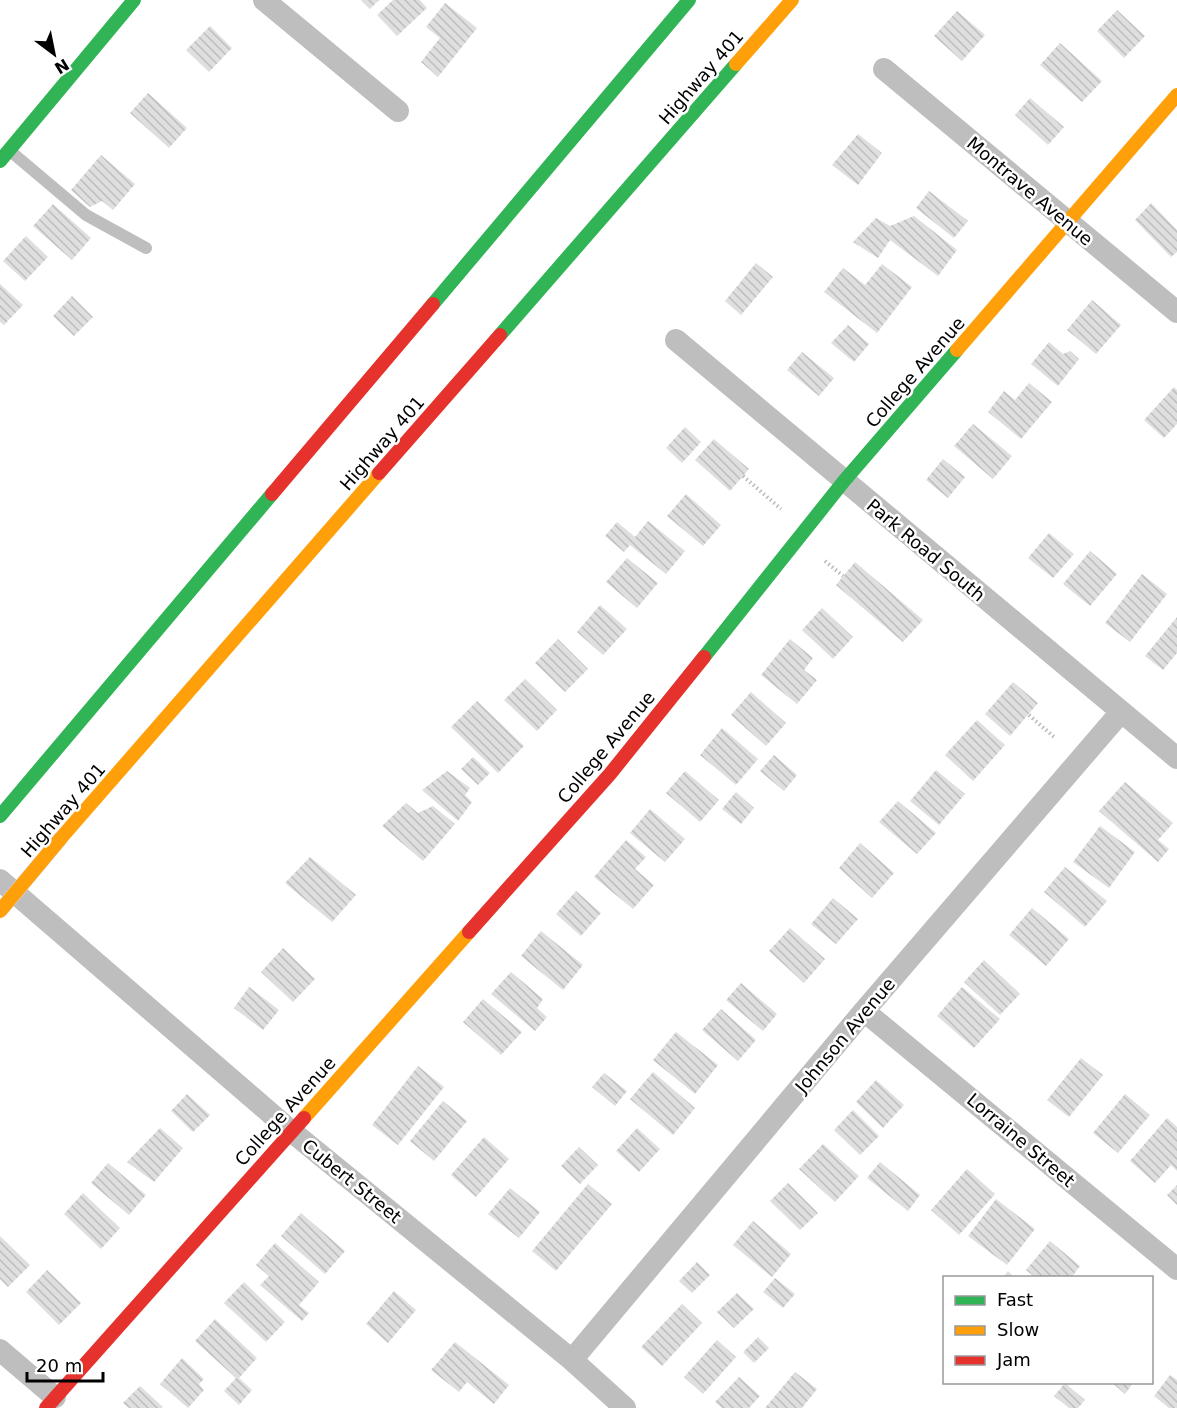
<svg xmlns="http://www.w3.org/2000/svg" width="1177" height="1408" font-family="'DejaVu Sans',sans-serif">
<defs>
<pattern id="building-back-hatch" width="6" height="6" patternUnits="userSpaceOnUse" patternTransform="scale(1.5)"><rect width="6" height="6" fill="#dfdfdf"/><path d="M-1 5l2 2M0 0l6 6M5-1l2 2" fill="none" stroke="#bebebe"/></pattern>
</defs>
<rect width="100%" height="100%" fill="#fff"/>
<!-- building -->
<path fill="url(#building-back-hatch)" d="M361 0H379L370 9Z
M393 0H420L427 8 397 36 377 15Z
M445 3 477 28 438 77 421 62 440 38 426 27Z
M1117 10 1145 36 1124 58 1097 31Z
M957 11 985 35 962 61 934 36Z
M210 26 232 48 209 72 186 50Z
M1060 43 1102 81 1082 102 1040 65Z
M148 93 187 128 169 148 130 113Z
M1030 98 1064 127 1048 145 1015 115Z
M858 134 882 153 858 185 832 165Z
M101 155 135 184 113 210 102 201 90 207 71 190Z
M929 191 968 221 954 238 916 208Z
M1151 203 1177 230V252L1171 257 1135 220Z
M53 204 91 238 72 260 33 226Z
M914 216 957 250 938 276 890 240 878 258 853 242 876 218 890 226Z
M26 236 48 257 25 281 3 261Z
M756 263 773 277 741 315 725 301Z
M882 264 912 287 877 333 824 292 843 268 865 285Z
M0 284 23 305 4 325 0 322Z
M72 296 93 317 74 336 53 316Z
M1092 300 1121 325 1096 354 1067 330Z
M848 325 869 344 854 362 831 343Z
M1049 342 1063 354 1070 351 1079 359 1058 386 1031 364Z
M802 352 834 378 819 396 787 370Z
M1029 383 1052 402 1021 439 988 412 1004 391 1015 400Z
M1174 387 1177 390V424L1164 438 1144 420Z
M973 424 1012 456 993 479 954 446Z
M685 427 701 442 682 463 666 448Z
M714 439 749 469 730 491 695 460Z
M943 459 965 477 948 498 926 480Z
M686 494 721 525 703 546 667 516Z
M648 521 685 551 666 574 630 545 624 552 605 536 617 522 635 537Z
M1049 533 1074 554 1053 578 1028 558Z
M1090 551 1117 574 1090 606 1063 584Z
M627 558 658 583 637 608 606 582Z
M855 562 923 620 903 642 836 585Z
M1142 574 1167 594 1130 642 1105 623Z
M600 605 627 629 603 655 577 632Z
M822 608 853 637 833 659 802 630Z
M1177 617V653L1163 670 1145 656Z
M558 639 588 669 565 692 535 663Z
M790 639 813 658 804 670 817 680 797 704 761 675Z
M525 679 557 710 537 731 504 700Z
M1013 682 1038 703 1010 736 985 714Z
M751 692 786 723 766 746 731 715Z
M477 701 524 746 498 773 451 727Z
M977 720 1005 745 973 781 945 755Z
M722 728 758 759 736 785 700 755Z
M774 755 797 775 784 791 760 771Z
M473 757 490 773 478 785 461 769Z
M936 770 965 794 939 825 910 801Z
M447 771 470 788 465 795 472 802 458 821 422 790Z
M685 771 719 800 700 822 666 793Z
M1125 782 1173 823 1158 840 1169 849 1158 862 1099 811Z
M736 792 754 808 741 824 722 809Z
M898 801 936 833 917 854 879 822Z
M406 803 418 813 433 806 455 824 423 861 382 826Z
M650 809 685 839 665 862 630 833Z
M1100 826 1135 852 1109 888 1073 862Z
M626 840 646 857 635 869 654 885 633 909 594 877Z
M860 843 894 873 872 898 839 868Z
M310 857 356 895 332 922 285 883Z
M1065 867 1107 901 1085 927 1044 892Z
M576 891 601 913 581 936 556 914Z
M833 898 858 919 836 944 811 924Z
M1032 908 1069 939 1046 966 1009 935Z
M790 928 825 959 804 983 769 951Z
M541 931 583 965 563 990 521 956Z
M283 948 315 979 293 1002 261 972Z
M984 960 1020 994 1000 1015 964 982Z
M511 972 543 999 537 1008 547 1017 535 1031 491 994Z
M741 983 777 1014 763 1031 726 1000Z
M249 987 279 1010 263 1030 234 1008Z
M962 987 1000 1019 974 1048 937 1016Z
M483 999 522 1032 501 1055 463 1022Z
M721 1009 756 1040 738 1061 702 1030Z
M676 1032 718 1065 695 1094 653 1060Z
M1081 1058 1103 1075 1069 1117 1047 1100Z
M418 1066 444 1087 398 1145 372 1125Z
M653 1072 695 1108 673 1135 630 1099Z
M604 1073 627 1091 615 1106 592 1087Z
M876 1080 904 1105 883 1128 856 1102Z
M187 1094 210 1115 193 1132 171 1111Z
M1125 1094 1150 1115 1118 1153 1093 1133Z
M443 1101 467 1121 434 1161 410 1141Z
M853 1110 879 1136 860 1155 834 1130Z
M1167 1118 1177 1127V1171L1171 1165 1155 1183 1130 1161Z
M160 1128 183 1148 154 1182 127 1162Z
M637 1128 660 1149 639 1172 616 1151Z
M484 1137 509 1159 476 1197 451 1175Z
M823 1144 859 1176 835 1202 799 1169Z
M579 1147 598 1165 580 1184 561 1166Z
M880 1162 920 1195 908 1211 867 1178Z
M108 1163 146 1195 129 1215 91 1183Z
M967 1169 995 1194 959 1235 931 1210Z
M788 1183 818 1213 800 1230 770 1201Z
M588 1184 612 1204 556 1271 532 1251Z
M1177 1185V1205L1167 1195Z
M510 1188 540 1212 519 1238 488 1214Z
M83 1193 120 1228 101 1249 64 1214Z
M996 1199 1035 1229 1007 1265 968 1236Z
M301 1213 345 1251 325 1274 281 1236Z
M753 1221 791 1254 772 1277 733 1245Z
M0 1236 30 1265 8 1287 0 1279Z
M1050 1241 1080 1266 1071 1278H1036L1026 1270Z
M275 1243 319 1282 299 1305 309 1313 302 1321 260 1285 269 1276 256 1265Z
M697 1262 710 1275 692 1293 679 1281Z
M47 1270 81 1303 59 1325 26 1292Z
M1008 1271 1015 1278H1003Z
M775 1278 795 1294 783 1308 763 1292Z
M244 1282 285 1322 266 1342 224 1303Z
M394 1291 416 1310 388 1343 366 1324Z
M737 1293 754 1309 734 1328 717 1312Z
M682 1304 702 1323 662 1366 641 1347Z
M215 1319 257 1358 239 1378 252 1390 239 1405 224 1391 236 1378 195 1341Z
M758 1337 769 1348 754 1363 743 1352Z
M717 1340 736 1357 703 1394 684 1377Z
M455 1342 509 1385 494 1404 467 1382 459 1392 431 1370Z
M182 1358 204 1379 199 1384 204 1390 188 1408 160 1384Z
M795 1372 817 1389 802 1408H765Z
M1170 1375 1177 1380V1408H1169L1154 1396Z
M739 1377 760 1396 749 1408H722L715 1402Z
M1111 1382H1134L1125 1394Z
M1065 1383 1085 1400 1078 1408H1069L1054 1396Z
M140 1386 163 1407 161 1408H129L123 1403Z"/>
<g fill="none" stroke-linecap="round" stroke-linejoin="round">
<!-- path -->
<path stroke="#b9b9b9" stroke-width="4" stroke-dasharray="1.5 3" stroke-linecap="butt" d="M743 476 781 509
M825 561 843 576
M1029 715 1054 737"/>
<!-- lane -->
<path stroke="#bebebe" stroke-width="12" d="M9 150 86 215 146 248"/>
<!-- street -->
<path stroke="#bebebe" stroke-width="22" d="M264 0 398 111
M884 69 1177 312
M676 340 1177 758
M0 880 291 1131 572 1360 625 1408
M864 1011 1177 1269
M0 1350 55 1397
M572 1360 864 1011 1121 712"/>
<!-- fast -->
<path stroke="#30b455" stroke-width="14" d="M0 161 134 0
M433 304 689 0
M500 335 736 64
M704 657 844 481 957 350
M0 816 272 494"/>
<!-- slow -->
<path stroke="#ff9f0a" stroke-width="14" d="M736 64 792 0
M957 350 1177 95
M61 838 379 473
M304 1118 469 932"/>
<!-- jam -->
<path stroke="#e5322d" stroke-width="14" d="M379 473 500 335
M272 494 433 304
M469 932 610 774 704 657
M46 1408 304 1118"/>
<!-- slow-bridge casing -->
<g stroke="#dbdbdb" stroke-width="15" stroke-linecap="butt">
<path id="slow-bridge" d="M0 911 61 838"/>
</g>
<!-- slow-bridge -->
<use href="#slow-bridge" stroke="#ff9f0a" stroke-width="14"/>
</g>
<g text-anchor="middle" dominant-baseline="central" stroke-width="5" stroke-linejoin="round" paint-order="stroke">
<!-- street labels -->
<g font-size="18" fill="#000" stroke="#fff">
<text transform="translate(701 77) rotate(-49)">Highway 401</text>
<text transform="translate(1030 191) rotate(40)">Montrave Avenue</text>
<text transform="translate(915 372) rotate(-49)">College Avenue</text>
<text transform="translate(382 443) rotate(-49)">Highway 401</text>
<text transform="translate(926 550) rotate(40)">Park Road South</text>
<text transform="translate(606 747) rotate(-50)">College Avenue</text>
<text transform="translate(63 810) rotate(-49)">Highway 401</text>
<text transform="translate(845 1035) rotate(-50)">Johnson Avenue</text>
<text transform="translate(285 1111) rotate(-48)">College Avenue</text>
<text transform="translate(1021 1140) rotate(40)">Lorraine Street</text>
<text transform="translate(352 1181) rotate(39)">Cubert Street</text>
</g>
</g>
<!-- legend -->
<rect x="943" y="1276" width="210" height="108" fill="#ffffff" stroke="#999999" stroke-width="1.5"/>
<rect x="955" y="1296" width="30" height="9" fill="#30b455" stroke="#999999" stroke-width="1.5"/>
<text x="997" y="1306" font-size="18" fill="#000000">Fast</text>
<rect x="955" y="1326" width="30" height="9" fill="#ff9f0a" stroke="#999999" stroke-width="1.5"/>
<text x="997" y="1336" font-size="18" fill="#000000">Slow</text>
<rect x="955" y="1356" width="30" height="9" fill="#e5322d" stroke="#999999" stroke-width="1.5"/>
<text x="997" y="1366" font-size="18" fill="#000000">Jam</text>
<!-- north arrow -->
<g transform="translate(54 54) rotate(148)" stroke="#ffffff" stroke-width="4.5" paint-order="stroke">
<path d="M0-4.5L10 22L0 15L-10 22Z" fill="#000000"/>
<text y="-9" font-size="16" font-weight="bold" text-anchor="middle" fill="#000000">N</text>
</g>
<!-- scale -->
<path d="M27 1372v9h76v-9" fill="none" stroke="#000000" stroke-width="3"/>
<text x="36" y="1372" font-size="18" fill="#000000" stroke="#ffffff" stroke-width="4.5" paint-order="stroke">20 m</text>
</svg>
